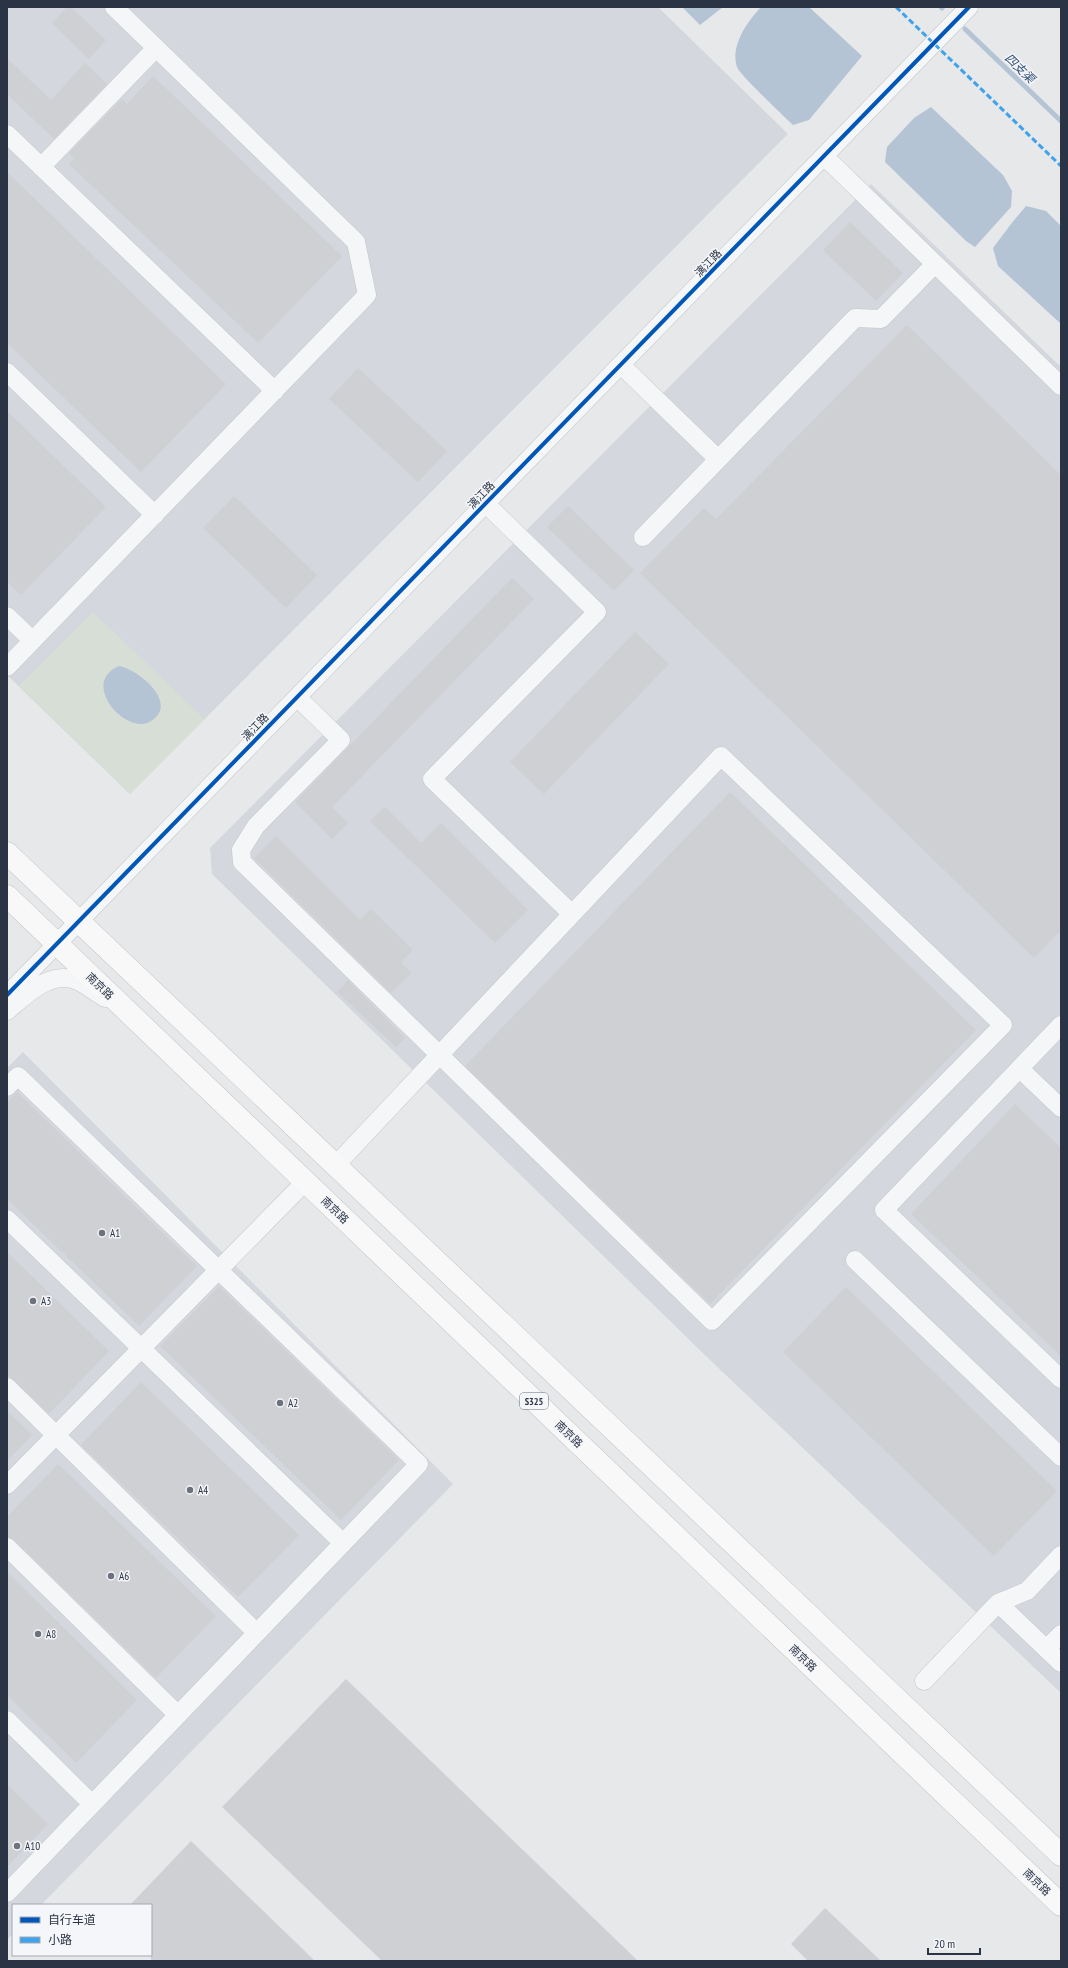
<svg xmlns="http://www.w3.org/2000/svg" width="1068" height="1968" font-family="'PT Sans Narrow','Noto Sans SC',sans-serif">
<rect width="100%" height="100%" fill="#e6e8ea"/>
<!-- built -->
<path fill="#d4d7dd" d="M7 7H658L788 134 130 794 7 675Z
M871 184 1061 367V1693L709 1359 212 874 210 848Z
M23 1052 453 1484 41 1905H13V1933L7 1940V1068Z"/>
<!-- green -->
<path fill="#d6ded6" d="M93 612 205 719 130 794 19 686Z"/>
<!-- water -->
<path fill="#b4c4d5" d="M682 7H723L700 25Z
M761 7H809L862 56 809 120 793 125C784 116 739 74 737 67 730 46 747 22 761 7Z
M931 107 1003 175 1012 191 1011 207 975 247 966 241 885 162 887 147 914 118Z
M1026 206 1046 211 1061 226V324L998 266 993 248 1011 224Z
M119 666C140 670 181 705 149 722 126 735 79 683 119 666Z"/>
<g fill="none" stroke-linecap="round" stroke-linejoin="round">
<!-- stream -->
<path stroke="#b4c4d5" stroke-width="5" d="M941 7 942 8
M965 29 1061 121"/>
</g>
<!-- building -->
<path fill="#ced0d3" d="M67 7H71L106 40 89 59 52 23Z
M7 58 51 100 85 63 107 84 54 139 7 94Z
M153 76 342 256 258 343 69 164 74 159 69 153 122 99 127 104Z
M7 172 226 384 141 472 7 343Z
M850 222 903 273 876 301 823 250Z
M907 325 1061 475V930L1034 958 640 573 704 508 716 519Z
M358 368 447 451 418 482 329 399Z
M7 411 106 507 21 595 7 582Z
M234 496 317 575 286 608 203 528Z
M568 506 634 570 614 591 547 527Z
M512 578 534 599 332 807 348 823 332 839 295 802Z
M635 632 669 664 544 794 510 762Z
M730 792 976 1030 710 1304 465 1066Z
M385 807 421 843 441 823 528 910 495 943 370 821Z
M276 836 360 920 371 909 413 950 401 962 411 973 391 993 254 858Z
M348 980 405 1038 396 1047 337 992Z
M17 1092 197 1266 139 1326 7 1199V1102Z
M1015 1104 1061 1148V1356L911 1214Z
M7 1252 109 1351 49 1414 7 1374Z
M219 1286 399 1460 341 1520 160 1346Z
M846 1287 1057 1491 994 1556 783 1352Z
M141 1382 299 1535 238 1597 81 1445Z
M7 1411 32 1435 7 1461Z
M58 1464 216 1616 156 1678 14 1540 7 1536V1517Z
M7 1572 137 1700 76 1763 7 1695Z
M346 1679 638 1961H382L222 1807Z
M7 1784 48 1824 7 1867Z
M191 1841 315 1961H151V1905H130Z
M825 1908 881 1961H808L791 1944Z"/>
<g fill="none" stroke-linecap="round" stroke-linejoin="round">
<!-- minor casing -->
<g stroke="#c4c6c8" stroke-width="19">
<path id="minor" d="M7 134 275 391
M824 156 1061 386
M41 167 156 48
M621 365 718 459
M7 372 155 515
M485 503 597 612 432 779 572 914
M643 537 855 318 881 319 935 264
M7 616 32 640
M7 667 367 295 356 242 114 7
M297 697 341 740 256 826 241 850 242 862 712 1321 1003 1025 721 756C592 893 463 1029 335 1166
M7 995 969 7
M7 1011C26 995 51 969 78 981 87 985 96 993 105 998
M1061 1025 884 1210 1061 1379
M1020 1069 1061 1108
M7 1087 18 1076 419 1464 7 1893
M7 1219 343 1543
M855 1260 1061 1457
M7 1387 257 1633
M7 1485 305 1182
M7 1547 178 1715
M998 1603 1061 1663
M1046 1649 1061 1634
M924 1681 998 1603 1027 1591 1061 1555
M7 1720 92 1804"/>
</g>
<!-- major casing -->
<g stroke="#c2c5c8" stroke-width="23">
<path id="major" d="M7 853 1061 1855
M7 896 1061 1905"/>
</g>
<!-- minor -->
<use href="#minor" stroke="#f5f6f7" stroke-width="18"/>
<!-- major -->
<use href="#major" stroke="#f8f8f8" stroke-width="22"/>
<!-- quiet -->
<path stroke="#3ea3ec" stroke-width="3" stroke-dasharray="6 3" stroke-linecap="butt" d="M896 7 1061 166"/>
<!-- cycleway casing -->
<g stroke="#f4f6f9" stroke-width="6">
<path id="cycleway" d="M7 995 969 7"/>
</g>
<!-- cycleway -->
<use href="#cycleway" stroke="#0057b8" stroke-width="4"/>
</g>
<!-- markers -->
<g fill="#6c737f" stroke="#f4f6f9" stroke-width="1.5">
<circle cx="102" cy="1233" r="4"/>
<circle cx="33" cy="1301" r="4"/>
<circle cx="280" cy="1403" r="4"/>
<circle cx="190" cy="1490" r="4"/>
<circle cx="111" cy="1576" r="4"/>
<circle cx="38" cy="1634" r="4"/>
<circle cx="17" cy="1846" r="4"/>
</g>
<g text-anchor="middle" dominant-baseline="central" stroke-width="3" stroke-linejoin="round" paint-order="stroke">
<!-- shield labels -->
<rect fill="#f4f6f9" stroke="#676e7b" stroke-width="1" x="520" y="1393" width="28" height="16" rx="3"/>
<g font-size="10" font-weight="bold" fill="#2b3445">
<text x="534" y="1401">S325</text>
</g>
<!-- street labels -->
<g font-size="11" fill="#2b3445" stroke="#f4f6f9">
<text transform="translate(708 263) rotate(-46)">漓江路</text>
<text transform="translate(481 495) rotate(-46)">漓江路</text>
<text transform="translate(255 727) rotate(-46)">漓江路</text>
<text transform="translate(100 986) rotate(44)">南京路</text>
<text transform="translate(335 1210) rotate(44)">南京路</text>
<text transform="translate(569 1434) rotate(44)">南京路</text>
<text transform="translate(803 1658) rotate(44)">南京路</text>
<text transform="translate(1037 1882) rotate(44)">南京路</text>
</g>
<!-- poi labels -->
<g font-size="11" fill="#2b3445" stroke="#f4f6f9" text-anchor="start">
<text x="110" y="1233">A1</text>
<text x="41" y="1301">A3</text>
<text x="288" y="1403">A2</text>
<text x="198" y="1490">A4</text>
<text x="119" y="1576">A6</text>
<text x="46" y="1634">A8</text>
<text x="25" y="1846">A10</text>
</g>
<!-- water labels -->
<g font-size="12" font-style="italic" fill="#34527a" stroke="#f4f6f9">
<text transform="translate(1020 68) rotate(44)">四支渠</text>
</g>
</g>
<!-- border -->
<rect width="1068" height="1968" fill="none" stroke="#2b3445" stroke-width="16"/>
<!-- legend -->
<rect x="12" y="1904" width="140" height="52" fill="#f4f6f9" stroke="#a4a8b1"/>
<rect x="20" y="1917" width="20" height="6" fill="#0057b8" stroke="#a4a8b1"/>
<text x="48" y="1924" font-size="12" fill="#2b3445">自行车道</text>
<rect x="20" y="1937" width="20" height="6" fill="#3ea3ec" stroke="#a4a8b1"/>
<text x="48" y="1944" font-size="12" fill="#2b3445">小路</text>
<!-- scale -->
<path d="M928 1948v6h52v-6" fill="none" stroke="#2b3445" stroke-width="2"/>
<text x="934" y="1948" font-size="12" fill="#2b3445" stroke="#f4f6f9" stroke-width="3" paint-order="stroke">20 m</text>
</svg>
